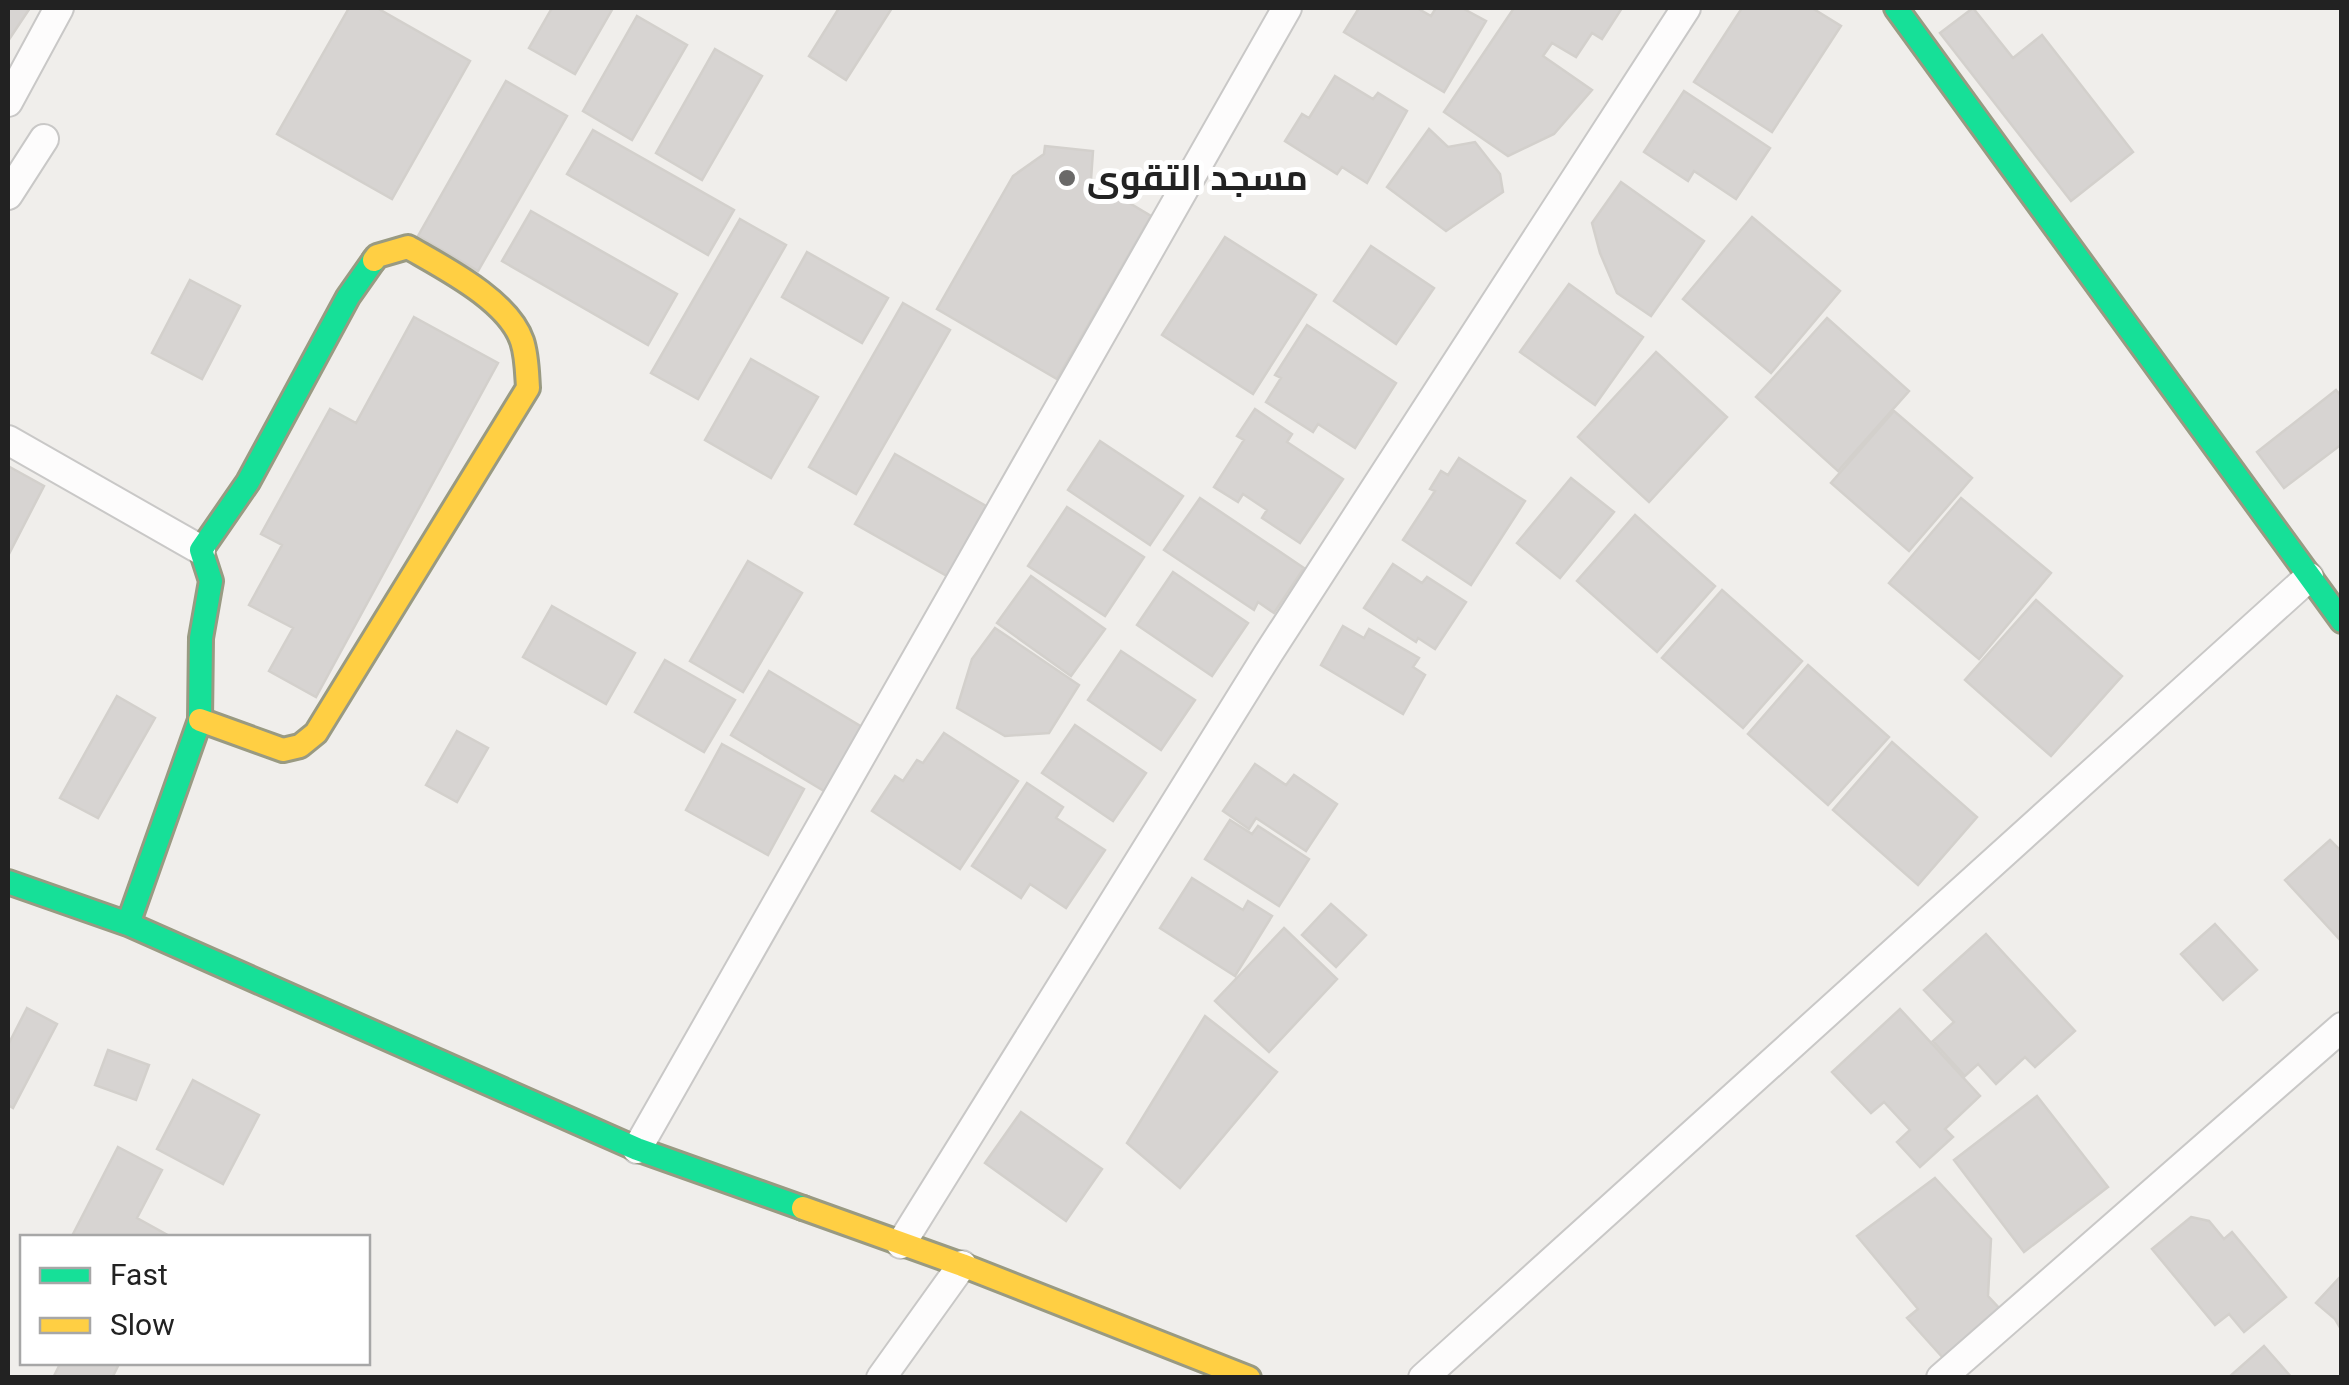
<svg xmlns="http://www.w3.org/2000/svg" width="2349" height="1385" font-family="Roboto,Cairo,sans-serif">
<rect width="100%" height="100%" fill="#f0eeeb"/>
<!-- building -->
<path fill="#d7d4d2" stroke="#d3d0cc" stroke-width="2.5" d="M8 8H30L8 41Z
M349 8H377L470 61 392 199 277 134Z
M552 8H613L575 74 529 48Z
M839 8H892L846 80 809 56Z
M1359 8H1417L1431 16 1436 8H1462L1486 21 1444 92 1344 32Z
M1514 8H1622L1602 39 1592 33 1576 57 1552 43 1543 56 1592 90 1554 134 1508 156 1444 112Z
M1742 8H1812L1841 26 1772 132 1694 82Z
M1973 8 2013 58 2042 35 2133 152 2071 201 1940 33Z
M637 16 687 45 632 140 583 111Z
M715 49 762 76 702 180 656 153Z
M1335 76 1373 99 1378 93 1407 111 1367 183 1342 167 1337 174 1285 141 1302 114 1309 118Z
M506 81 567 116 478 271 418 236Z
M1684 91 1770 148 1736 199 1694 171 1688 181 1644 152Z
M1429 129 1448 147 1475 142 1500 174 1503 192 1446 231 1387 187Z
M593 130 734 210 708 255 567 174Z
M1045 146 1093 151 1091 180 1151 216 1057 379 937 309 1013 176 1044 154Z
M1621 182 1704 241 1651 316 1617 293 1600 253 1592 223Z
M531 211 677 294 648 345 502 261Z
M1752 217 1840 291 1771 373 1683 299Z
M740 219 786 245 698 399 651 373Z
M1225 237 1316 295 1253 394 1162 335Z
M1371 246 1434 288 1396 344 1334 301Z
M807 252 888 298 862 343 782 297Z
M190 280 240 306 202 379 152 353Z
M1569 284 1643 337 1595 405 1520 352Z
M903 303 950 330 856 494 809 467Z
M414 317 498 363 316 697 269 671 293 628 249 605 282 545 261 534 330 409 356 423Z
M1827 318 1909 391 1838 471 1756 397Z
M1307 325 1396 383 1355 448 1318 424 1313 432 1266 402 1281 378 1275 375Z
M1656 352 1727 417 1649 502 1578 437Z
M751 359 818 397 771 478 705 440Z
M2336 390 2342 397V444L2284 488 2257 452Z
M1255 409 1292 434 1287 442 1343 479 1300 543 1262 518 1267 510 1243 494 1238 502 1214 487 1244 440 1237 436Z
M1894 411 1972 478 1909 551 1831 483Z
M1100 441 1183 496 1150 545 1068 490Z
M895 454 986 506 947 576 855 524Z
M1459 458 1525 501 1471 585 1403 540 1435 491 1430 489 1441 471 1448 475Z
M8 466 44 486 8 556Z
M1571 478 1614 512 1560 578 1517 543Z
M1200 498 1304 568 1274 613 1258 602 1254 610 1164 550Z
M1961 498 2051 573 1979 659 1889 583Z
M1067 507 1144 557 1105 616 1028 566Z
M1635 515 1715 586 1657 652 1577 581Z
M748 561 802 593 743 692 690 661Z
M1393 564 1422 583 1427 577 1466 602 1435 649 1418 638 1416 642 1364 608Z
M1173 572 1248 623 1212 676 1137 625Z
M1031 576 1105 629 1071 676 997 623Z
M1722 590 1802 661 1743 728 1662 658Z
M2036 600 2122 676 2051 756 1965 680Z
M552 606 635 653 606 704 523 657Z
M1343 626 1364 638 1369 629 1419 658 1413 667 1425 675 1403 714 1321 665Z
M995 628 1079 685 1049 733 1005 736 957 708 972 659Z
M1121 651 1195 700 1161 750 1088 700Z
M665 660 735 700 704 752 635 712Z
M1808 665 1889 737 1828 805 1748 734Z
M769 671 862 727 824 791 731 735Z
M117 696 155 718 98 818 60 798Z
M1075 725 1146 773 1113 821 1042 773Z
M457 731 488 748 457 802 426 785Z
M944 733 1018 781 960 869 872 811 895 776 903 781 917 760 923 763Z
M1892 742 1977 817 1918 885 1833 810Z
M722 744 804 789 768 855 686 810Z
M1255 764 1286 785 1294 775 1337 804 1306 851 1256 818 1249 829 1223 811Z
M1027 783 1063 807 1056 818 1105 850 1066 908 1030 884 1021 898 972 866Z
M1230 820 1252 834 1258 826 1309 859 1279 906 1205 859Z
M2330 840 2342 852V942L2285 880Z
M1192 878 1243 910 1248 901 1272 916 1235 976 1160 928Z
M1331 904 1366 935 1336 967 1302 935Z
M2215 924 2257 970 2223 1000 2181 954Z
M1284 928 1337 979 1269 1052 1215 1001Z
M1986 934 2075 1031 2035 1067 2025 1057 1996 1084 1978 1064 1965 1076 1933 1041 1954 1022 1924 990Z
M27 1008 57 1024 13 1108 8 1105V1045Z
M1900 1009 1980 1096 1945 1129 1953 1137 1920 1167 1897 1142 1910 1130 1884 1102 1871 1113 1832 1072Z
M1205 1016 1277 1072 1180 1188 1127 1143Z
M108 1050 149 1065 136 1100 95 1085Z
M193 1080 259 1115 223 1184 157 1149Z
M2037 1096 2108 1187 2024 1252 1954 1160Z
M1021 1112 1102 1169 1066 1221 985 1163Z
M118 1147 162 1170 137 1218 173 1238H71Z
M1935 1178 1991 1239 1988 1296 2000 1309 1944 1359 1907 1318 1918 1309 1857 1236Z
M2191 1217 2209 1221 2224 1239 2232 1232 2286 1297 2244 1332 2229 1314 2215 1325 2152 1249Z
M2342 1275V1331L2335 1319 2316 1303Z
M2264 1346 2292 1378H2228Z
M61 1362H120L112 1378H53Z"/>
<g fill="none" stroke-linecap="round" stroke-linejoin="round">
<!-- street casing -->
<g stroke="#c9c8c7" stroke-width="32">
<path id="street" d="M8 102 59 8
M8 195 44 139
M8 440 201 550
M637 1149 1287 8
M901 1244 1268 654 1686 8
M881 1378 962 1265
M1423 1378 2309 577
M1941 1378 2342 1027"/>
</g>
<!-- fast casing -->
<g stroke="#999a82" stroke-width="28">
<path id="fast" d="M1896 8 2342 621
M8 882 128 924 637 1149 803 1208
M128 924 200 720 201 638 211 581 201 550 248 482 348 297 374 260"/>
</g>
<!-- slow casing -->
<g stroke="#999a82" stroke-width="28">
<path id="slow" d="M200 720 283 750 300 746 316 733 528 388C527 373 527 356 522 341 508 300 444 268 408 247L377 256 374 260
M803 1208 962 1265 1249 1378"/>
</g>
<!-- street -->
<use href="#street" stroke="#fdfcfc" stroke-width="28"/>
<!-- fast -->
<use href="#fast" stroke="#16e098" stroke-width="22"/>
<!-- slow -->
<use href="#slow" stroke="#ffcf43" stroke-width="22"/>
</g>
<!-- markers -->
<circle fill="#6a6968" stroke="#fff" stroke-width="4" cx="1067" cy="178" r="10"/>
<g text-anchor="middle" dominant-baseline="central" stroke-width="10" stroke-linejoin="round" paint-order="stroke">
<!-- poi labels -->
<g font-size="35" font-weight="bold" fill="#222" stroke="#fff" text-anchor="start">
<text x="1087" y="178">مسجد التقوى</text>
</g>
</g>
<!-- border -->
<rect width="2349" height="1385" fill="none" stroke="#222222" stroke-width="20"/>
<!-- legend -->
<rect x="20" y="1235" width="350" height="130" fill="#ffffff" stroke="#a7a7a7" stroke-width="2.5"/>
<rect x="40" y="1268" width="50" height="15" fill="#16e098" stroke="#a7a7a7" stroke-width="2.5"/>
<text x="110" y="1285" font-size="30" fill="#222222">Fast</text>
<rect x="40" y="1318" width="50" height="15" fill="#ffcf43" stroke="#a7a7a7" stroke-width="2.5"/>
<text x="110" y="1335" font-size="30" fill="#222222">Slow</text>
</svg>
